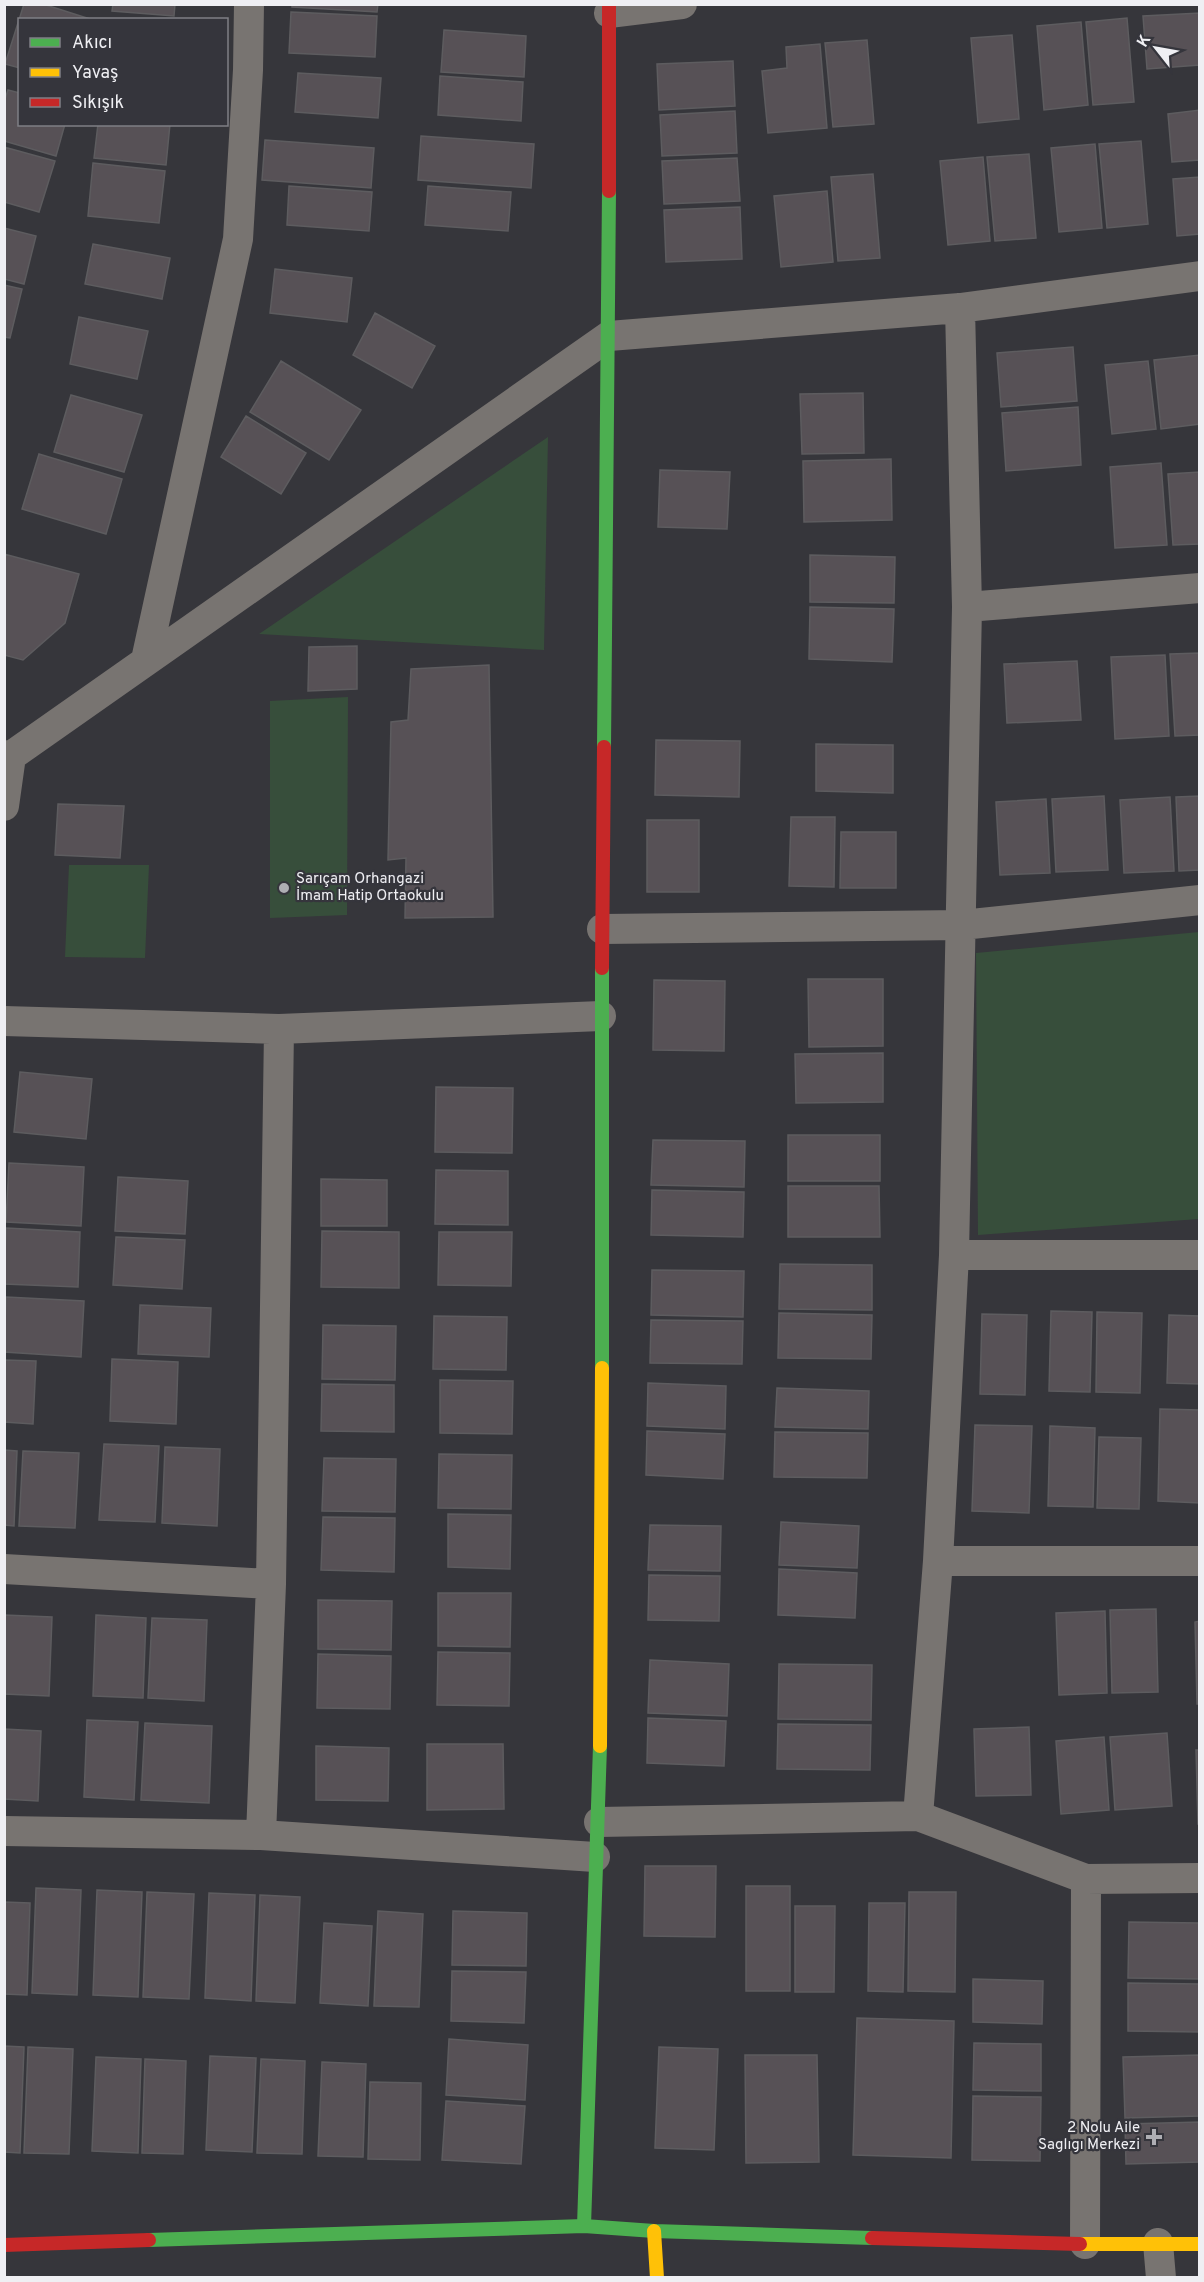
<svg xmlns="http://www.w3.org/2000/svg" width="1204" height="2282" font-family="Overpass,sans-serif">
<rect width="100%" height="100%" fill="#36363b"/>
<!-- green -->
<path fill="#374e3b" d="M548 437 544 650 259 634Z
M348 697 347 915 270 918V701Z
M69 865H149L145 958 65 957Z
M1199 932V1219L978 1235 976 953Z"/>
<!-- building -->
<path fill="#575156" stroke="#5d5c5f" stroke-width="1.5" d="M24 4H43L90 19 20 20V68L5 64Z
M113 4H175L174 16 112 11Z
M292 4H378L377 12 292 7Z
M291 12 377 16 375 57 289 53Z
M1200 13V65L1147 69 1143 16Z
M1127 18 1134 102 1093 105 1086 22Z
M1081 22 1088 105 1044 110 1037 26Z
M444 30 526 36 524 77 441 72Z
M1012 35 1019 119 978 123 971 38Z
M867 40 874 124 833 127 825 43Z
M820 44 827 128 768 133 762 71 787 68 786 47Z
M733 61 735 106 659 110 657 64Z
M298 73 381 78 378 118 295 112Z
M440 76 523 82 521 121 438 115Z
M8 90 20 93V124H65L56 156 4 141V102Z
M1200 110V160L1172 162 1168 114Z
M735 111 737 153 662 156 660 115Z
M98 124H170L166 165 94 158Z
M421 136 534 144 531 188 418 180Z
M265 140 374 148 371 188 262 180Z
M1141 141 1148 224 1107 228 1099 144Z
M1095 144 1102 228 1059 232 1051 148Z
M4 147 55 161 39 212 4 202Z
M1029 154 1036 238 995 241 987 157Z
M983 157 990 241 948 245 940 161Z
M737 158 740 201 664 204 662 161Z
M93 163 165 171 159 223 88 216Z
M873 174 880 258 838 261 831 177Z
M1200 177V234L1177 236 1173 179Z
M289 186 372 192 369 231 287 225Z
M428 186 511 192 508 231 425 225Z
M827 191 833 262 781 267 774 196Z
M740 207 742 259 666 262 664 210Z
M4 228 36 236 24 284 4 279Z
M93 244 170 258 162 299 85 284Z
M275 269 352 278 347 322 270 313Z
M4 285 22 289 10 338 4 337Z
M375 313 435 346 412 388 353 355Z
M79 317 148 331 137 379 70 364Z
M1073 347 1077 401 1001 407 997 353Z
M1200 355V424L1161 429 1154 360Z
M281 361 361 410 329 460 250 412Z
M1148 361 1156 429 1112 434 1105 365Z
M863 393 864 453 802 454 800 394Z
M71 395 142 415 124 472 54 452Z
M1078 407 1081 465 1006 471 1002 413Z
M246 416 306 453 281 494 221 457Z
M39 454 122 479 106 534 22 509Z
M891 459 892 520 804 522 803 461Z
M1161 463 1167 545 1115 548 1110 467Z
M660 470 730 472 727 529 658 527Z
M1200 472V544L1173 545 1168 474Z
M4 554 79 574 65 623 23 660 4 655Z
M810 555 895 557 894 603 810 602Z
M810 607 894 609 892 662 809 659Z
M357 646V689L308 691 309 647Z
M1200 653V735L1175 736 1170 654Z
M1165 655 1169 736 1115 739 1111 657Z
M1077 661 1081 720 1007 723 1004 664Z
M489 665 493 917 405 918 406 858 388 860 391 722 408 720 411 669Z
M656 740 740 741 739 797 655 795Z
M816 744 893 745V793L816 791Z
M1104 796 1108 870 1056 872 1052 799Z
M1200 796V870L1179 871 1176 797Z
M1170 797 1174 871 1124 873 1120 800Z
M1046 799 1050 873 1000 875 996 802Z
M58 804 124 806 120 858 55 855Z
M791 817H835L834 887 789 886Z
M647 820H699V892H647Z
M841 832H896V888H840Z
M808 979H883V1046L809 1047Z
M654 980 725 981 724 1051 653 1050Z
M883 1053V1102L796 1103 795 1054Z
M20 1072 92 1079 86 1139 14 1132Z
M436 1087 513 1088 512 1153 435 1152Z
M788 1135H880V1181H788Z
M653 1140 745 1141 744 1187 651 1185Z
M9 1163 84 1167 81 1226 6 1222Z
M436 1170 508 1171V1225L435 1224Z
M118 1177 188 1181 185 1234 115 1231Z
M321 1179 387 1180V1226H321Z
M788 1186H879L880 1237H788Z
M652 1190 744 1192 743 1237 651 1235Z
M6 1228 80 1232 78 1287 4 1284Z
M322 1231 399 1232V1288L321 1287Z
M439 1232H512L511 1286 438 1285Z
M116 1237 185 1240 182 1289 113 1285Z
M780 1264 872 1265V1310L779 1309Z
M652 1270 744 1271 743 1317 651 1315Z
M6 1297 84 1301 81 1357 4 1352Z
M140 1305 211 1308 209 1357 138 1354Z
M1051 1311 1092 1312 1090 1392 1049 1391Z
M1097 1312 1142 1313 1140 1393 1096 1392Z
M779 1313 872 1315 871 1359 778 1358Z
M982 1314 1027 1315 1025 1395 980 1394Z
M1169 1315 1200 1316V1384L1167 1383Z
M434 1316 507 1317 506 1370 433 1369Z
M651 1320 743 1321 742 1364 650 1363Z
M323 1325 396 1326 395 1380 322 1379Z
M112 1359 178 1362 176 1424 110 1421Z
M4 1360 36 1361 33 1424 4 1422Z
M440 1380 513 1381 512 1434 440 1433Z
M648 1383 726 1386 725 1429 647 1426Z
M322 1384 394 1385V1432L321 1431Z
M777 1388 869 1391 868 1429 775 1427Z
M1160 1409 1200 1410V1503L1158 1501Z
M975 1425 1032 1426 1029 1513 972 1511Z
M1050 1426 1095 1428 1093 1507 1048 1506Z
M647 1431 725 1434 723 1479 646 1475Z
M775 1432 868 1433 867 1478 774 1477Z
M1099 1437 1141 1438 1139 1509 1097 1508Z
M104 1444 159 1446 155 1522 99 1520Z
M165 1447 220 1449 217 1526 162 1523Z
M4 1450 17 1451 14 1526 4 1525Z
M23 1451 79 1453 75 1528 19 1526Z
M439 1454 512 1455 511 1509 438 1508Z
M324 1458 396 1459 395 1512 322 1511Z
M448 1514 511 1515 510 1569 448 1567Z
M323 1517 395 1518 394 1572 321 1570Z
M781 1522 859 1526 857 1568 779 1565Z
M650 1525 721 1526 720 1571 648 1570Z
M779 1569 857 1573 855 1618 778 1615Z
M649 1575 720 1576 719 1621 648 1620Z
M438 1593H511L510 1647 438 1646Z
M318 1600 392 1601 391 1650 318 1649Z
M1156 1609 1158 1692 1112 1693 1110 1610Z
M1105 1611 1107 1693 1059 1695 1056 1613Z
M4 1615 52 1617 49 1696 4 1694Z
M96 1615 146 1618 143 1698 93 1696Z
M152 1618 207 1620 204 1701 148 1698Z
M1200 1621V1704H1197L1195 1622Z
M438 1652 510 1653 509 1706 437 1705Z
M318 1654 391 1656 390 1709 317 1708Z
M650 1660 729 1664 727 1716 648 1713Z
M779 1664 872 1665 871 1720 778 1719Z
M648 1718 726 1721 724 1766 647 1763Z
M87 1720 138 1722 134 1800 84 1797Z
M145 1723 212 1726 209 1803 141 1800Z
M778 1724 871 1725 870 1770 777 1769Z
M1029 1727 1031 1795 976 1796 974 1729Z
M4 1729 41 1731 38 1801 4 1799Z
M1167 1733 1172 1806 1115 1810 1110 1737Z
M1104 1737 1109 1810 1061 1814 1056 1741Z
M427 1744H503L504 1809 427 1810Z
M316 1746 389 1748 388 1801 316 1800Z
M1196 1750H1200V1824H1198Z
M645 1866H716L715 1937 644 1936Z
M746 1886H790V1991H746Z
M36 1888 81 1890 77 1995 32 1993Z
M97 1890 142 1892 138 1997 93 1995Z
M147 1892 194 1894 189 1999 143 1997Z
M909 1892H956L955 1992 908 1991Z
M209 1893 255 1895 251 2001 205 1998Z
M260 1895 300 1897 295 2003 256 2001Z
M4 1902 30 1903 27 1995 4 1994Z
M869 1903H905L903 1992 868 1991Z
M795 1906H835L834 1992H795Z
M378 1911 423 1914 419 2007 374 2006Z
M453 1911 527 1913 526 1966 452 1965Z
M1129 1922 1200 1923V1979L1128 1978Z
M324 1923 372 1926 368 2006 320 2003Z
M452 1971 526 1972 524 2023 451 2021Z
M973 1979 1043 1981 1042 2024 973 2022Z
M1128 1983 1200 1984V2032L1128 2031Z
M857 2018 954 2021 951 2158 853 2155Z
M449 2039 528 2045 525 2100 446 2095Z
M974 2043 1041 2044V2091L973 2090Z
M4 2046 24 2047 20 2153 4 2152Z
M28 2047 73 2049 69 2154 24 2153Z
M659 2047 718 2049 714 2150 655 2148Z
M745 2055H817L819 2162 746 2163Z
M1200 2055V2116L1125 2118 1123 2057Z
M210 2056 256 2058 252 2152 206 2150Z
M96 2057 141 2059 138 2153 92 2151Z
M145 2059 186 2061 183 2154 142 2153Z
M261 2059 305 2061 302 2154 257 2153Z
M322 2062 366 2064 363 2157 318 2156Z
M370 2082 421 2083 420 2160 368 2159Z
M973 2096 1041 2097 1040 2161 972 2160Z
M446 2101 525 2106 521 2164 442 2160Z
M1200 2122V2162L1126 2164 1125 2124Z"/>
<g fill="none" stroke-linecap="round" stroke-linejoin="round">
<!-- street -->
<path stroke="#787471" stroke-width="30" d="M609 13 682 4
M967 607 1200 588
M146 660 238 239 248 70 249 4
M4 755 11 756 609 336 960 308 1200 276
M4 806 11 756
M602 929 962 925 1200 900
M4 1021 279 1029 601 1016
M954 1255H1200
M938 1561H1200
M4 1569 271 1584
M918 1816 938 1561 954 1255 967 607 960 308
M599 1822 918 1816 1086 1879 1200 1878
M4 1831 261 1835 595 1857
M261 1835 271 1584 279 1029
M1158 2243 1161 2278
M1085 2244 1086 1879"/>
<!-- fast -->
<path stroke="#4caf50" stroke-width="14" d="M604 747 609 191
M602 1368V968
M584 2226 600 1746
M149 2240 584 2226 654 2231 872 2238"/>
<!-- slow -->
<path stroke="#ffc107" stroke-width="14" d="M600 1746 602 1368
M654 2231 657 2278
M1080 2244H1200"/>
<!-- jam -->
<path stroke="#c62828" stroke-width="14" d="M609 4V191
M602 968 604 747
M872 2238 1080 2244
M4 2245 149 2240"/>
</g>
<!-- markers -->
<g fill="#aeaeb3" stroke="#35353c" stroke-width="2">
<circle cx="284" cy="888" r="6"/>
<path d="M1151 2128h6v6h6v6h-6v6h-6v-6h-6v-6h6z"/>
</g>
<g text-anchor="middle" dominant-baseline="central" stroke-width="4.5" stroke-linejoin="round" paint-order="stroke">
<!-- poi labels -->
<g font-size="15" fill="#efeff3" stroke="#35353c" text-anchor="start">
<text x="296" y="879">Sarıçam Orhangazi<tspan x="296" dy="17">İmam Hatip Ortaokulu</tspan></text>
<text x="1140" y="2128" text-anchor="end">2 Nolu Aile<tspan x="1140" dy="17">Saglıgı Merkezi</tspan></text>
</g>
</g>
<!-- border -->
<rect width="1204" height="2282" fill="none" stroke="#efeff3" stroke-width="12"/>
<!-- legend -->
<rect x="18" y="18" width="210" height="108" fill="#35353c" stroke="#7f7f85" stroke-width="1.5"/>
<rect x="30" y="38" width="30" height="9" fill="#4caf50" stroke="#7f7f85" stroke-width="1.5"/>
<text x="72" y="48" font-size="18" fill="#efeff3">Akıcı</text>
<rect x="30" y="68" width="30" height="9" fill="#ffc107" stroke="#7f7f85" stroke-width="1.5"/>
<text x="72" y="78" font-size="18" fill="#efeff3">Yavaş</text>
<rect x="30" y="98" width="30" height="9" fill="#c62828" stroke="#7f7f85" stroke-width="1.5"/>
<text x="72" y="108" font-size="18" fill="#efeff3">Sıkışık</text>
<!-- north arrow -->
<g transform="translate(1156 48) rotate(301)" stroke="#35353c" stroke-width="4.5" paint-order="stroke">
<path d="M0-4.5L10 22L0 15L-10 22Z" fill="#efeff3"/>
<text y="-9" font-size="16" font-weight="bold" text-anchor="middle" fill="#efeff3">K</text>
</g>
</svg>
